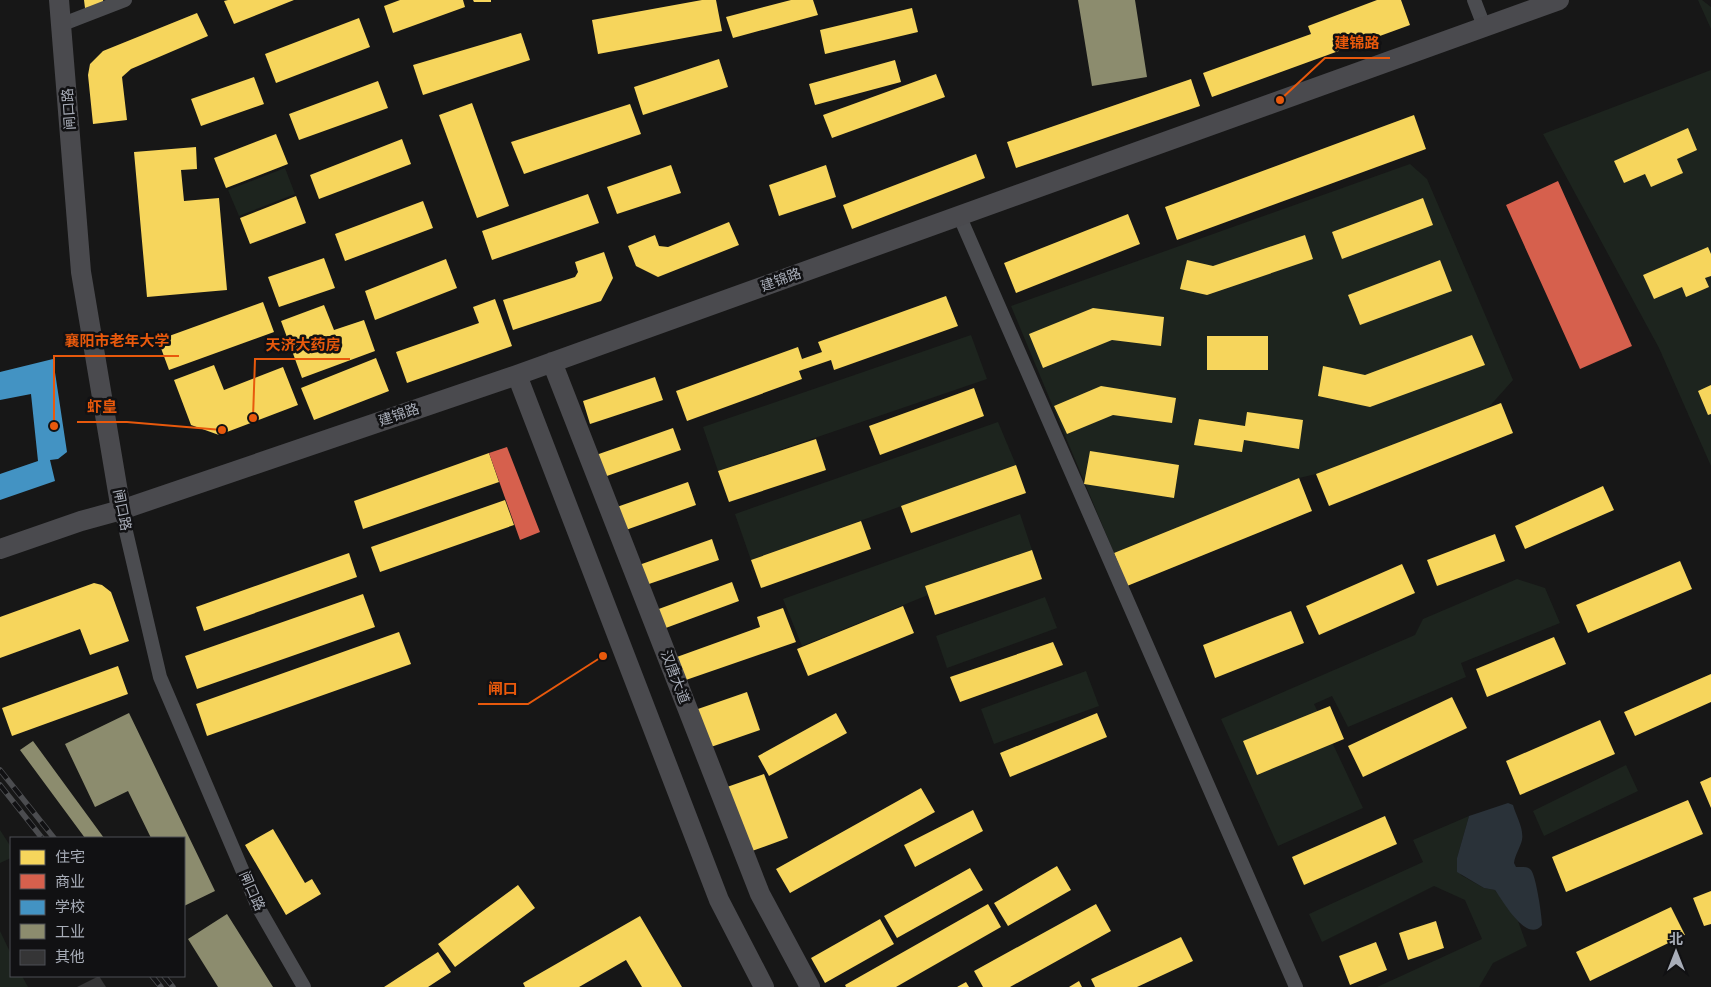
<svg xmlns="http://www.w3.org/2000/svg" width="1711" height="987" font-family="Rubik,'Noto Sans SC',sans-serif">
<rect width="100%" height="100%" fill="#171717"/>
<!-- green -->
<path fill="#1d241e" d="M1698 0H1702L1711 7V29Z
M1711 70V466L1659 348 1543 134Z
M1410 164 1427 179 1513 380 1488 408 1316 474 1299 478 1114 553 1011 306Z
M285 168 295 194 239 216 228 190Z
M971 335 987 379 718 471 703 427Z
M998 422 1016 465 751 560 735 514Z
M1020 514 1032 550 925 586 928 595 802 646 783 599Z
M1517 579 1545 588 1560 623 1461 663 1466 677 1348 727 1332 696 1314 704 1363 808 1278 846 1221 719 1415 635 1423 619Z
M1045 597 1057 628 947 668 936 636Z
M1086 671 1099 706 994 744 981 709Z
M1626 765 1638 791 1544 836 1533 811Z
M1469 816 1457 858 1461 875 1484 888 1495 890 1518 921 1527 946 1493 963 1479 987H1377L1482 939 1465 900 1434 886 1322 942 1309 914 1423 862 1413 840Z
M0 830 11 847V858L0 863Z
M0 931 11 954V976H22L28 987H0Z"/>
<!-- water -->
<path fill="#2a3239" d="M1508 803 1513 805C1516 816 1524 828 1522 840 1520 848 1515 855 1514 863L1516 867C1521 867 1528 866 1531 870 1536 876 1542 916 1542 925 1527 944 1503 901 1495 890L1484 888 1457 872V858L1469 816Z"/>
<!-- homes -->
<path fill="#f6d55c" d="M84 0H103L104 6 85 8Z
M228 0H294L234 24 224 1Z
M400 0H463L465 7 393 33 384 6Z
M473 0H491V2H474Z
M702 0H716L722 31 598 54 592 20Z
M791 0H813L818 15 733 38 726 17Z
M1377 0H1401L1410 25 1212 97 1203 73 1311 34 1308 26Z
M912 8 918 32 825 54 820 30Z
M197 13 208 36 131 69 122 77 127 120 93 124 88 75 90 64 103 51Z
M359 18 370 47 276 83 265 54Z
M521 33 530 60 423 95 413 65Z
M719 59 728 87 643 115 634 87Z
M895 60 901 82 815 105 809 84Z
M936 74 945 97 832 138 823 115Z
M254 77 264 104 201 126 191 99Z
M1191 79 1200 106 1016 168 1007 142Z
M378 81 388 108 299 140 289 114Z
M472 103 509 206 477 218 439 115Z
M630 104 641 134 524 174 511 142Z
M1414 115 1426 149 1177 240 1165 207Z
M1688 128 1697 150 1677 159 1683 173 1651 187 1645 174 1624 183 1614 161Z
M276 134 288 164 226 188 214 158Z
M402 139 411 164 319 199 310 175Z
M196 147 197 169 181 170 184 201 219 198 227 290 147 297 134 152Z
M976 154 985 178 852 229 843 205Z
M671 165 681 193 617 214 607 187Z
M826 165 836 197 779 216 769 185Z
M588 194 599 223 492 260 482 231Z
M296 196 306 223 250 244 240 218Z
M1423 198 1433 225 1342 259 1332 232Z
M423 201 433 228 345 261 335 234Z
M1128 214 1140 244 1016 293 1004 263Z
M729 222 739 245 658 277 636 266 628 246 655 235 659 246 668 247Z
M1305 235 1313 259 1207 295 1180 289 1187 260 1213 266Z
M1708 247 1711 254V276L1705 278 1709 287 1686 297 1682 287 1654 299 1643 275Z
M604 252 613 278 601 301 513 330 503 300 575 277 578 272 575 262Z
M324 258 335 288 279 307 268 277Z
M446 259 457 288 375 320 365 291Z
M1440 260 1452 291 1360 325 1348 295Z
M946 296 958 326 834 370 831 360 799 371 802 379 687 421 676 391 798 347 802 359 822 352 818 342Z
M495 299 512 346 407 383 396 352 479 323 473 307Z
M263 302 274 332 169 370 158 340Z
M324 305 334 330 364 320 375 351 302 378 281 321Z
M1093 308 1164 317 1161 346 1112 340 1043 368 1029 334Z
M1472 335 1485 365 1370 407 1318 396 1323 366 1365 375Z
M1207 336H1268V370H1207Z
M376 358 389 391 314 420 301 388Z
M214 365 224 390 283 367 298 405 219 435 191 425 174 380Z
M655 377 663 400 590 424 583 401Z
M1711 385V414L1708 415 1698 391Z
M1101 386 1176 398 1172 423 1113 415 1067 434 1054 406Z
M974 388 984 416 880 455 869 426Z
M1501 403 1513 433 1329 506 1316 474Z
M1247 412 1303 420 1299 449 1244 440 1242 452 1194 445 1199 419 1245 426Z
M673 428 681 450 604 477 596 455Z
M816 439 826 470 729 502 718 471Z
M1090 451 1179 465 1174 498 1084 484Z
M489 453 499 482 363 529 354 501Z
M1016 465 1026 493 911 533 901 506Z
M1299 478 1312 511 1127 586 1114 553Z
M688 482 696 505 623 531 614 508Z
M1603 486 1614 510 1525 549 1515 526Z
M505 500 514 525 380 572 371 547Z
M861 521 871 549 761 588 751 560Z
M1495 534 1505 561 1437 586 1427 560Z
M712 539 719 560 646 585 639 565Z
M1032 550 1042 579 935 615 925 586Z
M349 553 357 577 204 631 196 607Z
M1680 561 1692 589 1588 633 1576 605Z
M1402 564 1415 593 1319 635 1306 606Z
M732 582 739 601 663 629 656 610Z
M94 583 102 585 111 592 129 641 90 655 80 629 0 658V617Z
M363 594 375 627 197 689 185 656Z
M903 606 914 633 808 676 797 649Z
M783 608 796 642 683 681 674 658 760 627 757 617Z
M1291 611 1304 643 1215 678 1203 645Z
M399 632 411 664 207 736 196 704Z
M1554 637 1566 664 1487 697 1476 669Z
M1053 642 1063 665 960 702 950 677Z
M118 666 128 694 12 736 2 708Z
M1711 674V702L1635 736 1624 712Z
M747 692 760 730 708 748 695 710Z
M1452 697 1467 728 1363 777 1348 746Z
M1330 706 1344 739 1257 775 1243 741Z
M836 713 847 733 769 776 758 756Z
M1097 713 1107 737 1010 777 1000 753Z
M1600 720 1615 754 1520 795 1506 761Z
M764 774 788 838 752 851 727 787Z
M1711 777V808L1700 782Z
M921 788 935 812 790 893 776 869Z
M1688 800 1703 834 1566 892 1552 857Z
M973 810 983 831 915 867 904 845Z
M1385 816 1397 844 1304 885 1292 857Z
M273 829 305 883 312 879 321 894 286 915 245 845Z
M1057 866 1071 890 1008 926 994 903Z
M970 868 983 890 897 938 884 916Z
M518 885 535 908 455 967 438 944Z
M1711 891V924L1704 926 1693 898Z
M988 904 1001 927 896 987H846L845 985Z
M1096 904 1111 931 1010 987H983L974 971Z
M1671 907 1685 935 1590 981 1576 952Z
M640 916 682 987H642L626 960 579 987H525L523 983Z
M880 919 894 944 825 983 811 958Z
M1436 921 1444 948 1408 960 1399 933Z
M1181 937 1193 961 1137 987H1095L1091 979Z
M1376 942 1387 970 1350 985 1339 956Z
M438 952 451 972 428 987H384Z
M1079 981 1082 987H1069Z
M966 982 969 987H957Z"/>
<!-- shops -->
<path fill="#d6604d" d="M1558 181 1632 346 1580 369 1506 205Z
M507 447 540 532 520 540 489 453Z"/>
<!-- schools -->
<path fill="#4393c3" d="M53 359 67 452 58 459 50 460 55 481 0 500V474L38 461 31 394 0 400V372Z"/>
<!-- industry -->
<path fill="#8c8c6e" d="M1078 0H1135L1147 77 1092 86Z
M129 713 215 891 184 906V838H151L128 791 95 807 65 744Z
M33 741 104 838H85L20 750Z
M227 914 273 987H218L188 939Z"/>
<!-- building -->
<path fill="#353536" d="M99 976 106 987H77Z"/>
<g fill="none" stroke-linecap="round" stroke-linejoin="round">
<!-- street -->
<path stroke="#4b4c50" stroke-width="14" d="M1474 0 1484 26
M63 24 125 0
M959 215 1296 987
M121 510 160 677 258 907 304 987"/>
<!-- secondary -->
<path stroke="#4a4a4e" stroke-width="20" d="M59 0 81 272 121 510
M552 362 760 894 810 987
M517 375 719 900 764 987
M0 549 81 521 121 510 517 375 1559 0"/>
<!-- rail casing -->
<g stroke="#4b4c4f" stroke-width="5.5">
<path id="rail" d="M0 770 54 838
M0 785 42 838
M152 976 161 987
M164 976 173 987"/>
</g>
<!-- rail -->
<use href="#rail" stroke="#111113" stroke-width="4" stroke-dasharray="11" stroke-linecap="butt"/>
</g>
<g text-anchor="middle" dominant-baseline="central" stroke-width="5" stroke-linejoin="round" paint-order="stroke">
<!-- street labels -->
<g font-size="14" fill="#a8adb8" stroke="#111113">
<text transform="translate(69 109) rotate(-94)">闸口路</text>
<text transform="translate(781 280) rotate(-20)">建锦路</text>
<text transform="translate(399 415) rotate(-19)">建锦路</text>
<text transform="translate(122 510) rotate(79)">闸口路</text>
<text transform="translate(675 677) rotate(69)">汉唐大道</text>
<text transform="translate(252 891) rotate(66)">闸口路</text>
</g>
</g>
<!-- callouts -->
<path fill="none" stroke="#e8590c" stroke-width="2" d="M1280 100L1325 58H1390M54 426L54 356H179M253 418L255 359H350M222 430L127 422H77M603 656L528 704H478"/>
<g fill="#e8590c" stroke="#111113" stroke-width="2">
<circle cx="1280" cy="100" r="5"/>
<circle cx="54" cy="426" r="5"/>
<circle cx="253" cy="418" r="5"/>
<circle cx="222" cy="430" r="5"/>
<circle cx="603" cy="656" r="5"/>
</g>
<g font-size="15" text-anchor="middle" font-weight="bold" fill="#e8590c" stroke="#111113" stroke-width="5" stroke-linejoin="round" paint-order="stroke">
<text x="1357" y="48">建锦路</text>
<text x="117" y="346">襄阳市老年大学</text>
<text x="303" y="350">天济大药房</text>
<text x="102" y="412">虾皇</text>
<text x="503" y="694">闸口</text>
</g>
<!-- legend -->
<rect x="10" y="837" width="175" height="140" fill="#111113" stroke="#4d4f55"/>
<rect x="20" y="850" width="25" height="15" fill="#f6d55c" stroke="#4d4f55"/>
<text x="55" y="862" font-size="15" fill="#a8adb8">住宅</text>
<rect x="20" y="874" width="25" height="15" fill="#d6604d" stroke="#4d4f55"/>
<text x="55" y="887" font-size="15" fill="#a8adb8">商业</text>
<rect x="20" y="900" width="25" height="15" fill="#4393c3" stroke="#4d4f55"/>
<text x="55" y="912" font-size="15" fill="#a8adb8">学校</text>
<rect x="20" y="924" width="25" height="15" fill="#8c8c6e" stroke="#4d4f55"/>
<text x="55" y="937" font-size="15" fill="#a8adb8">工业</text>
<rect x="20" y="950" width="25" height="15" fill="#353536" stroke="#4d4f55"/>
<text x="55" y="962" font-size="15" fill="#a8adb8">其他</text>
<!-- north arrow -->
<g transform="translate(1676 952)" stroke="#111113" stroke-width="4" paint-order="stroke">
<path d="M0-4L9 19L0 12L-9 19Z" fill="#a8adb8"/>
<text y="-8" font-size="14" font-weight="bold" text-anchor="middle" fill="#a8adb8">北</text>
</g>
</svg>
